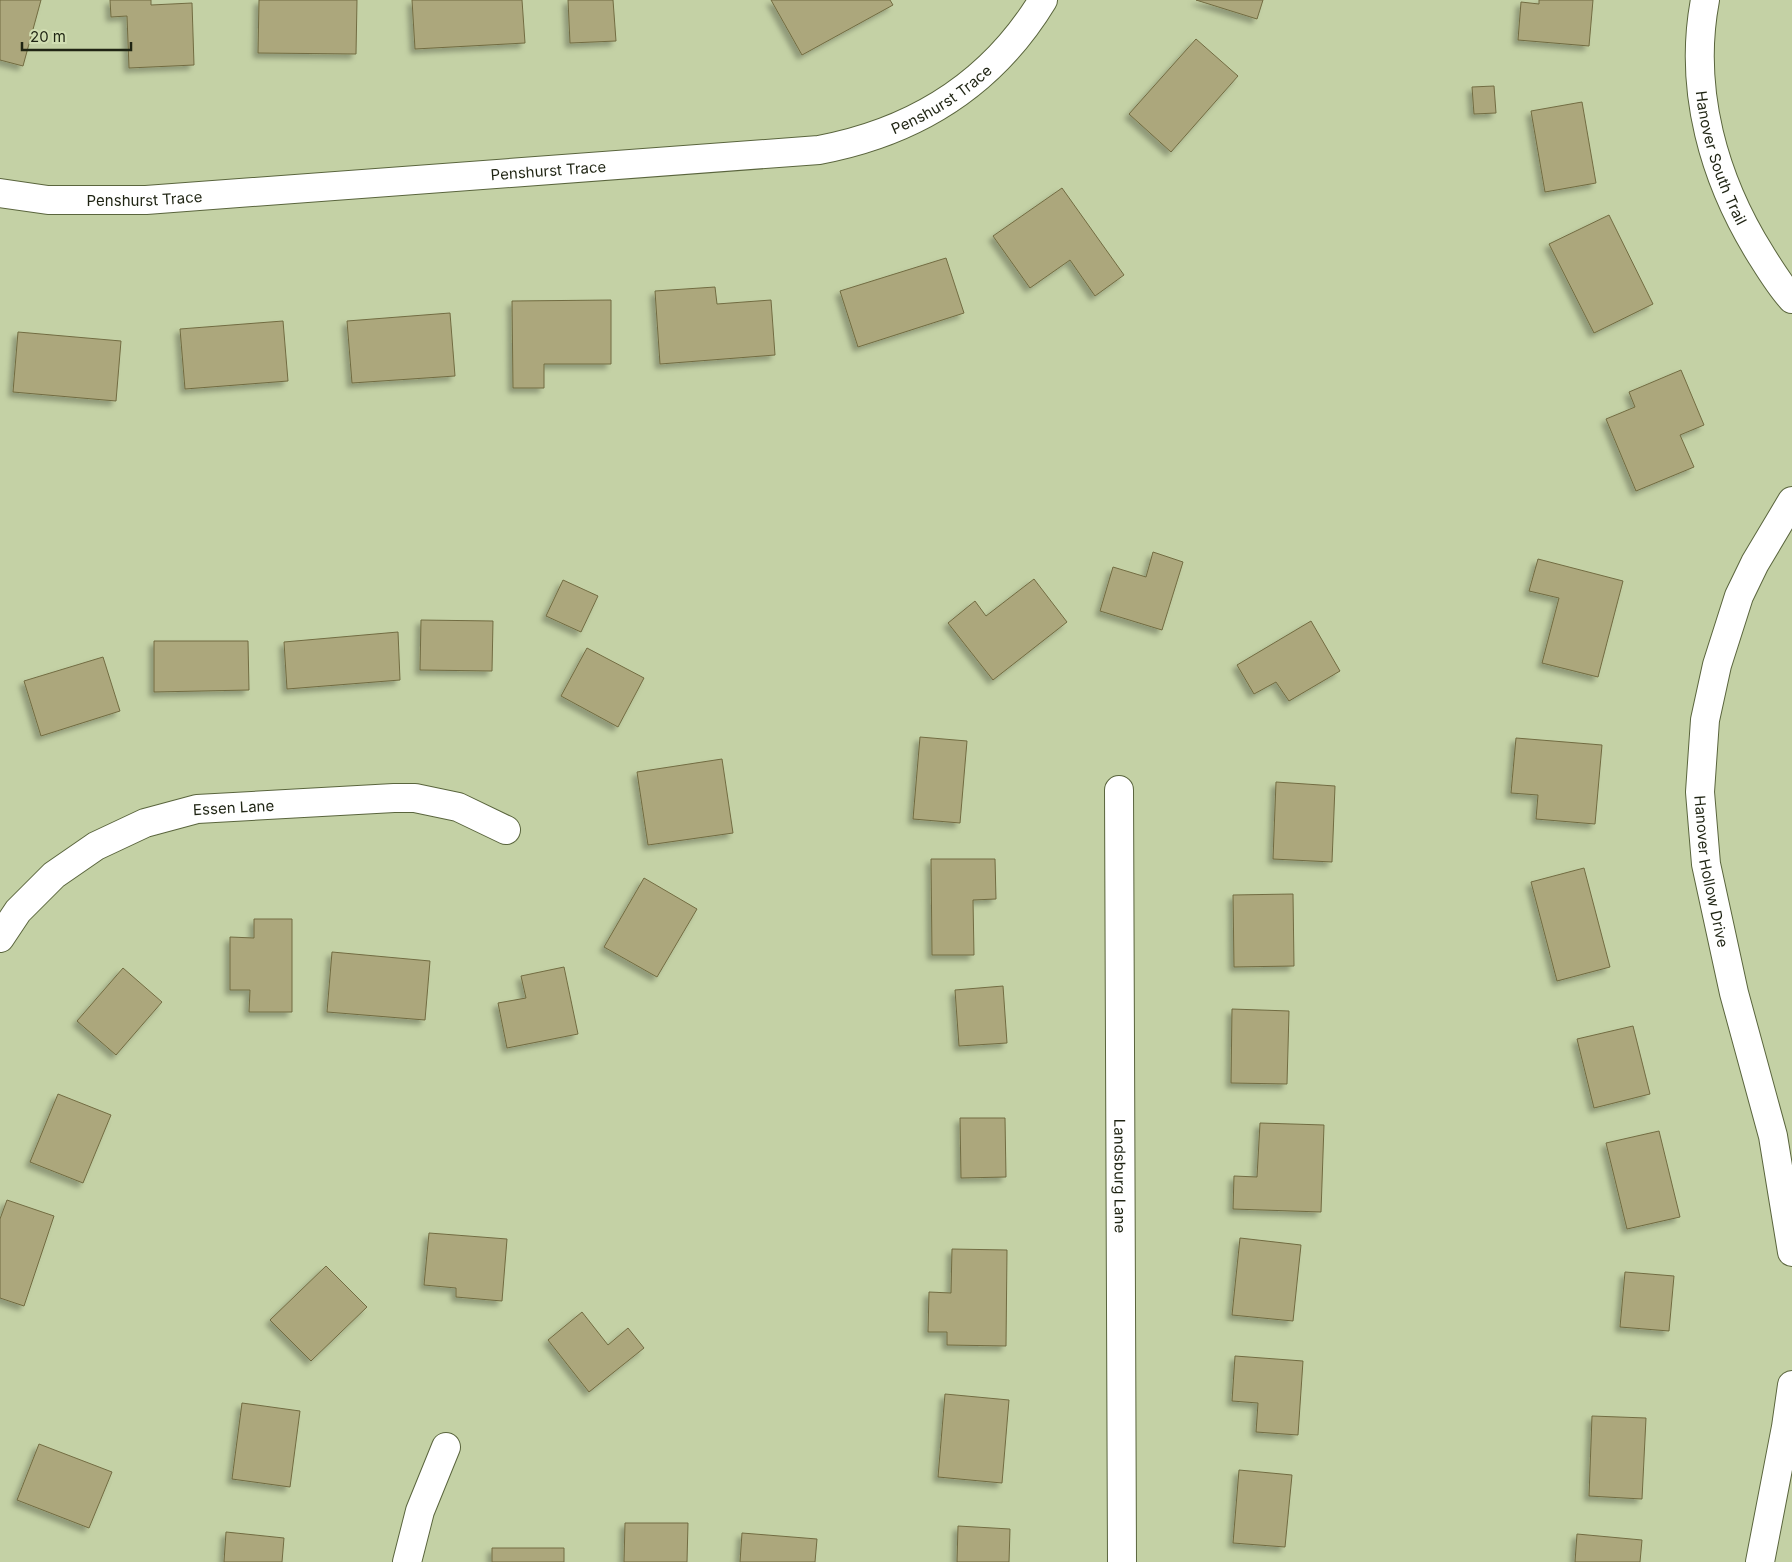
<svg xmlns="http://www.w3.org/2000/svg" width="1792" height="1562" font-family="Inter,sans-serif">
<defs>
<filter id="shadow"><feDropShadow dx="-4.5" dy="4.5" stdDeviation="2.5" flood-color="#0004"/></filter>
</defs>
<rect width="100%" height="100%" fill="#c4d1a5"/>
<!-- building -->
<path fill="#aca77b" stroke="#726c42" filter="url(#shadow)" d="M0 0H41L23 66 0 60Z
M110 0H151V5L192 3 194 65 129 68 127 16 111 17Z
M259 0H357L356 54 258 53Z
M412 0H522L525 43 415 49Z
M568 0H613L616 41 570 43Z
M771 0H890L893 5 802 55Z
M1196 0H1263L1257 19Z
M1539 0H1593L1589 46 1518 40 1521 2 1539 4Z
M1196 39 1238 76 1171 152 1129 114Z
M1494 86 1496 113 1474 114 1472 87Z
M1582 102 1596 183 1545 192 1531 111Z
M1062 188 1124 275 1095 296 1070 260 1030 288 993 236Z
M1609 215 1653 304 1594 333 1549 244Z
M946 258 964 313 858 347 840 291Z
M715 287 717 304 771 300 775 355 660 364 655 291Z
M611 300V364H544V388H513L512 301Z
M450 313 455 376 352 383 347 321Z
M283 321 288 381 185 389 180 329Z
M18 332 121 341 116 401 13 392Z
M1681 370 1704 425 1680 435 1694 467 1636 491 1606 419 1635 407 1629 392Z
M1153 552 1183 562 1162 630 1100 611 1113 567 1146 577Z
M1538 559 1623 581 1598 677 1542 663 1559 598 1529 591Z
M1034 579 1067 622 993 680 948 623 975 601 986 616Z
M563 580 598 596 581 632 546 616Z
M421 620 493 621 492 671 420 670Z
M1311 621 1340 671 1289 701 1276 682 1254 694 1237 665Z
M398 632 400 680 287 689 284 642Z
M154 641H248L249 690 154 692Z
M587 648 644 678 618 727 561 696Z
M103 657 120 711 41 736 24 681Z
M920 737 967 741 960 823 913 819Z
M1516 738 1602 745 1595 824 1536 819 1538 795 1511 793Z
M722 759 733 833 648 845 637 772Z
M1276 782 1335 786 1332 862 1273 859Z
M931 859H995L996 899 973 900 974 955H932Z
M1584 868 1610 967 1557 981 1531 882Z
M644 878 697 909 657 977 604 947Z
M1293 894 1294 966 1234 967 1233 895Z
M254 919H292V1012H249L250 990H230V937L254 938Z
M332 952 430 961 425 1020 327 1012Z
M564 967 578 1034 507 1048 498 1003 526 998 521 976Z
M123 968 162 1002 116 1055 77 1021Z
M1003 986 1007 1043 959 1046 955 990Z
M1232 1009 1289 1011 1287 1084 1231 1083Z
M1633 1026 1650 1094 1594 1108 1577 1039Z
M58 1094 111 1115 83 1183 30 1162Z
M960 1118H1005L1006 1177 961 1178Z
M1260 1123 1324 1125 1321 1212 1233 1209 1234 1176 1257 1177Z
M1659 1131 1680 1217 1627 1229 1606 1143Z
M7 1200 54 1216 24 1306 0 1298V1219Z
M429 1233 507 1239 502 1301 456 1297V1288L424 1285Z
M1240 1238 1301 1245 1293 1321 1232 1315Z
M952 1249 1007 1250 1006 1346 947 1345V1332H928L929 1292 951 1293Z
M326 1266 367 1307 311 1361 270 1320Z
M1625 1272 1674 1276 1669 1331 1620 1327Z
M582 1312 608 1345 628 1328 644 1348 589 1392 548 1340Z
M1235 1356 1303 1361 1298 1435 1256 1432 1258 1403 1232 1401Z
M945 1394 1009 1400 1002 1483 938 1477Z
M242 1403 300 1411 290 1487 232 1479Z
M1592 1416 1646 1418 1642 1499 1589 1496Z
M39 1444 112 1472 89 1528 17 1500Z
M1239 1470 1292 1475 1285 1547 1233 1543Z
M625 1523H688L687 1562H624Z
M958 1526 1010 1529 1009 1562H957Z
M226 1532 284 1538 282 1562H224Z
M742 1533 817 1539 815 1562H740Z
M1577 1534 1642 1540 1640 1562H1575Z
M492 1548H564V1562H492Z"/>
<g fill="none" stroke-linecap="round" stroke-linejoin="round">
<!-- minor casing -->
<g stroke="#5a653d" stroke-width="30">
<g id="minor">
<path id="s1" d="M1705 0C1688 90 1714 180 1761 255 1771 271 1780 286 1792 299"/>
<path id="s2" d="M0 193 48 200H146L819 150C915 132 992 84 1043 0"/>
<path id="s3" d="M1792 501 1755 563 1739 596 1717 665 1705 720 1700 792 1706 864 1734 993 1773 1136 1792 1252"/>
<path id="s4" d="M1119 790 1122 1562"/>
<path id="s5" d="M0 938 18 911 54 875 96 846 145 823 197 809 394 798H415L458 807 506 830"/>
<path d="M407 1562 420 1511 446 1447"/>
<path d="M1760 1562 1786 1427 1792 1385"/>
</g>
</g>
<!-- minor -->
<use href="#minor" stroke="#fff" stroke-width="28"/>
</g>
<g text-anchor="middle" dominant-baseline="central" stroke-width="4" stroke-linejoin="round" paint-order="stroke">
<!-- street labels -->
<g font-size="15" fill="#1f2413" stroke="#d1deb2">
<text stroke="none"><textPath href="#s2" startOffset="955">Penshurst Trace</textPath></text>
<text stroke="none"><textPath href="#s1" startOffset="161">Hanover South Trail</textPath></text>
<text stroke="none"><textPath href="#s2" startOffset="550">Penshurst Trace</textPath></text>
<text stroke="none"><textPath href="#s2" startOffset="145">Penshurst Trace</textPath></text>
<text stroke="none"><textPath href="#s5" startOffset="279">Essen Lane</textPath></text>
<text stroke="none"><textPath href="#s3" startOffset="390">Hanover Hollow Drive</textPath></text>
<text stroke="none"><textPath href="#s4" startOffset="386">Landsburg Lane</textPath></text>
</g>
</g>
<!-- scale -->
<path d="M22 42v8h109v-8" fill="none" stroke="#1f2413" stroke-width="2.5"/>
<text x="30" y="42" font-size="15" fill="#1f2413" stroke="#d1deb2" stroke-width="4" paint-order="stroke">20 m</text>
</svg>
